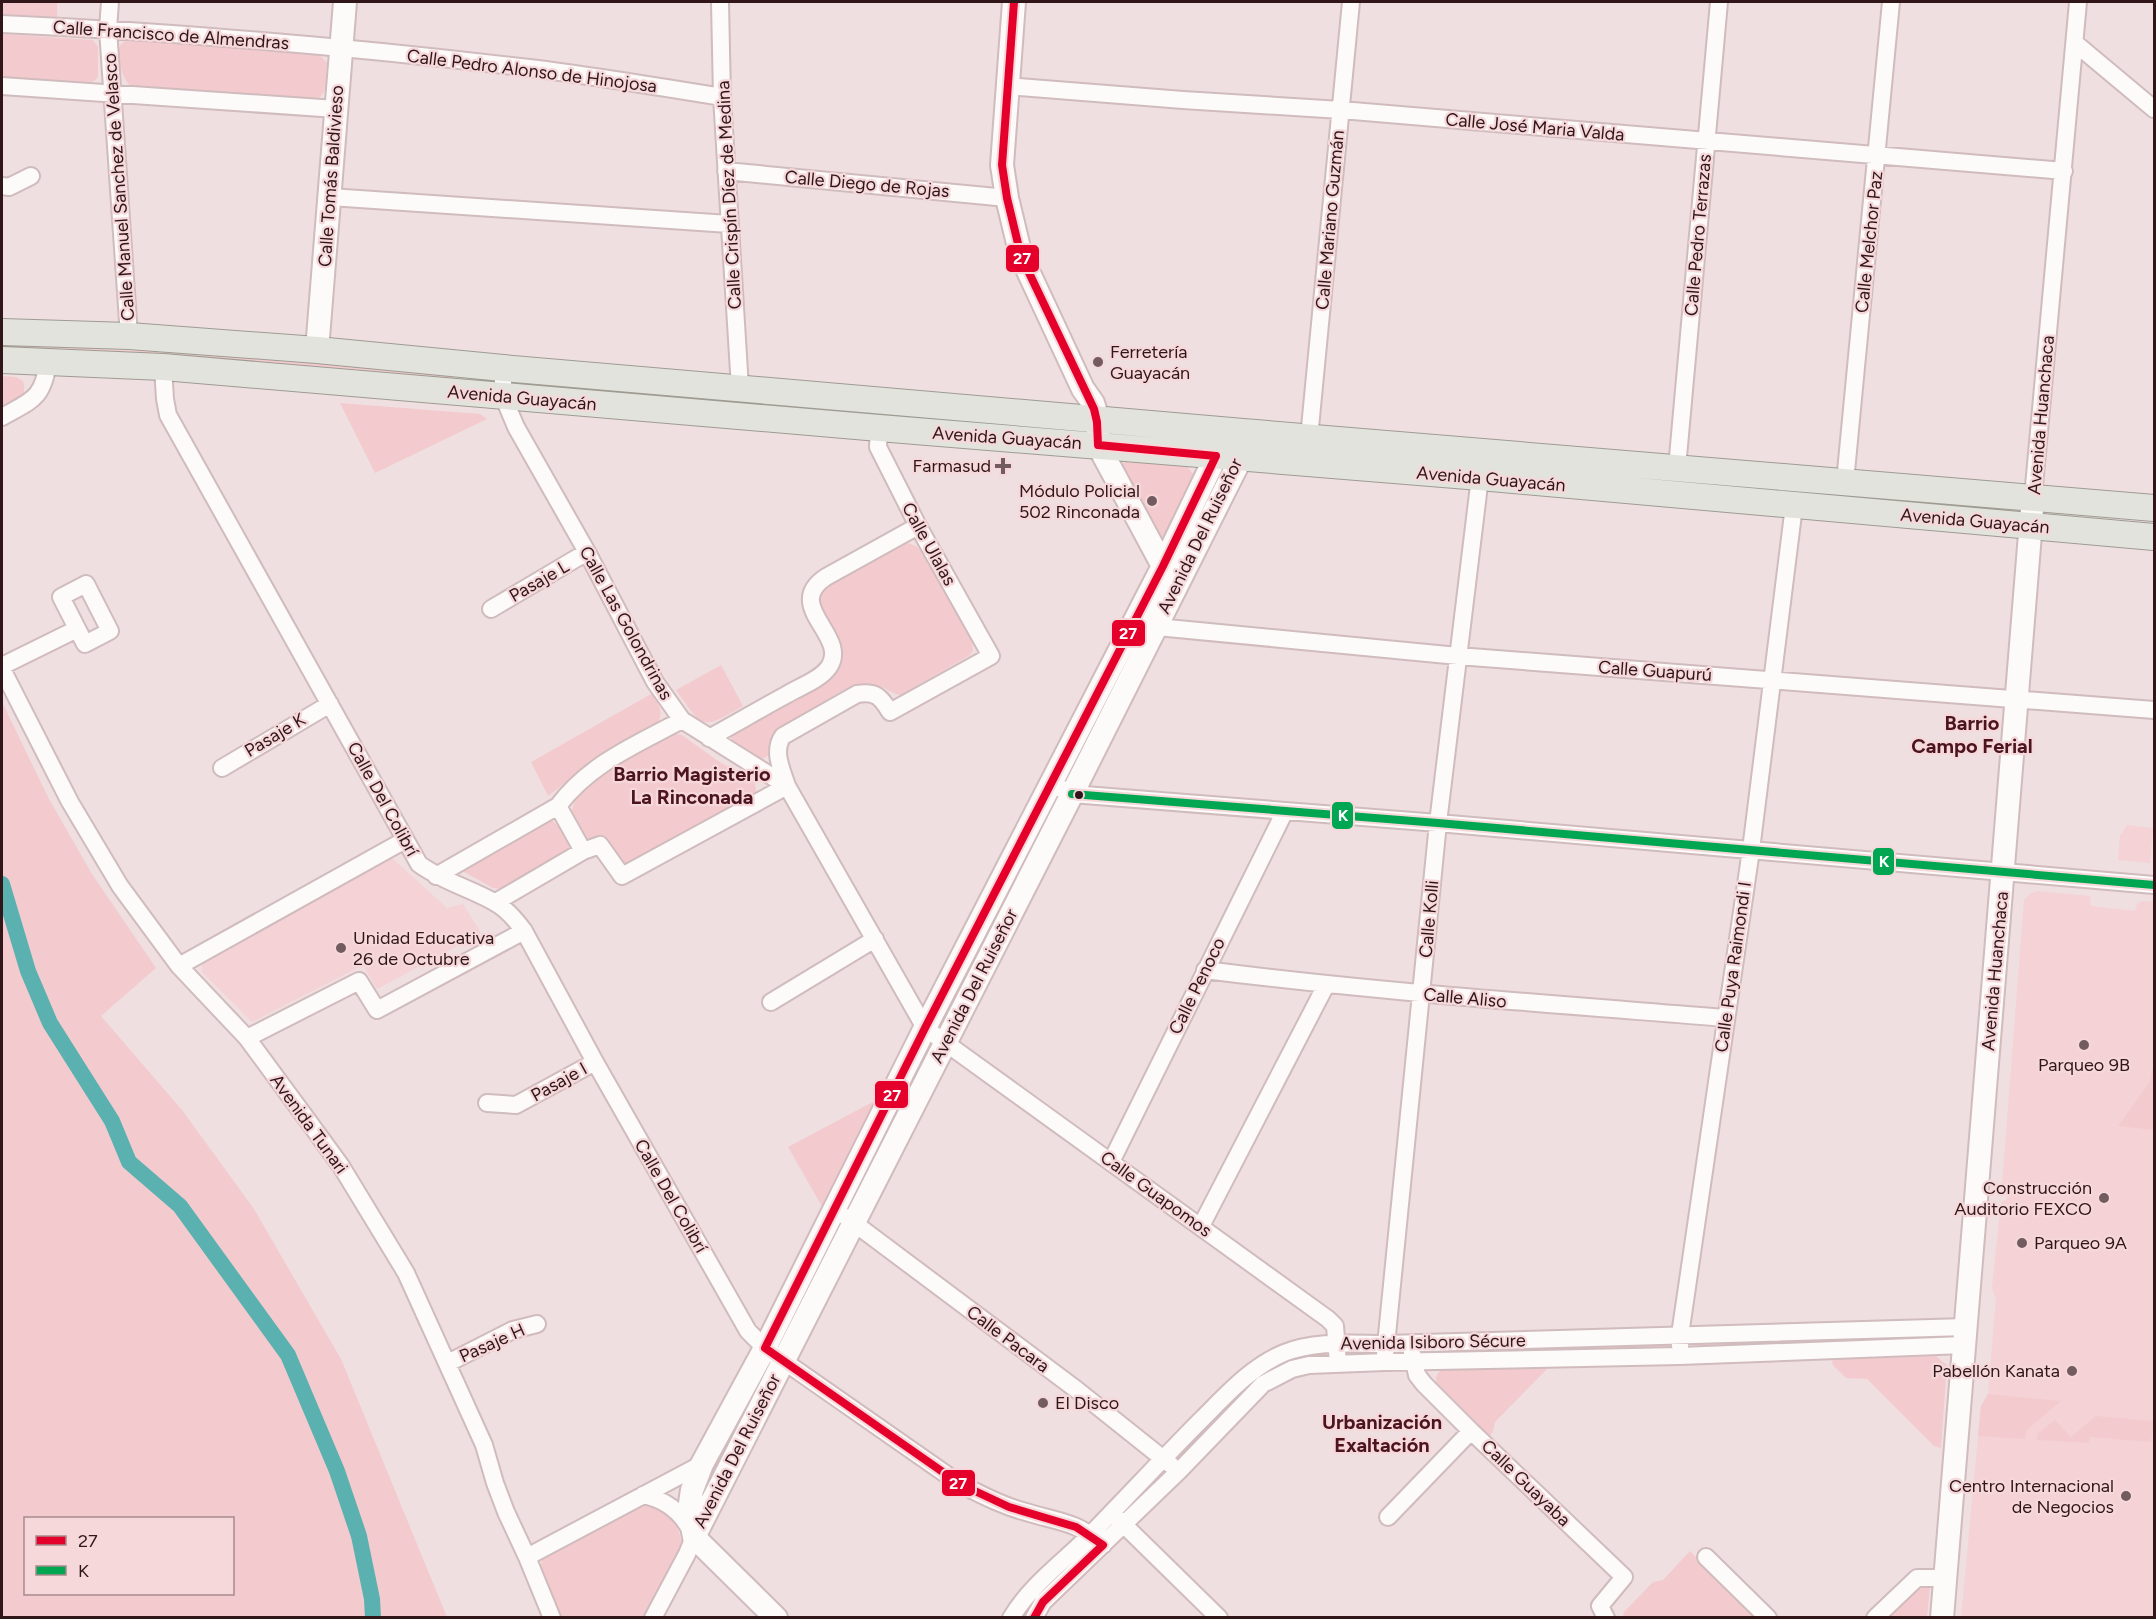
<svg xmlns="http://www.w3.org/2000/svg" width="2156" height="1619" font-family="Figtree,sans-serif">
<rect width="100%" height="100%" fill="#efdfe0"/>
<!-- built -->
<path fill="#f4d2d5" d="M2127 825 2153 828 2150 863 2118 860 2120 836Z
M392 858 447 908 463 904 481 933 377 989 363 965 252 1022 202 972V964Z
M2037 891 2090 896 2091 906 2135 911 2137 904 2142 901 2154 902V1617L1961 1618 1981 1406 1988 1394 1996 1299 1992 1288 2001 1202 2007 1199 2008 1187 2002 1185 2024 900 2030 894Z"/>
<!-- green -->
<path fill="#f3cbce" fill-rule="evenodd" d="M2 2H57V17L2 14Z
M2 34 93 40 98 47V77L94 81 86 83 2 77Z
M133 39 316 55 322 57 327 63C326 76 330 96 313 100L131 86C122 80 116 55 120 46 123 41 127 40 133 39Z
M2 344 181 353 453 374V380L2 350Z
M2 376 16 377 23 381C28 400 16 401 2 408Z
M521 380 1035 426V432L521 387Z
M340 403 480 414 487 419 375 473Z
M1125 462 1186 465 1197 479 1163 543 1121 465Z
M908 543 916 546 920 550 972 641 973 651 970 655 901 695C892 694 887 688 878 686 855 678 834 696 815 707L816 712 775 735 770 741 768 756 760 760 731 745 732 735 827 680C860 659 831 628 818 604L817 599 824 588Z
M721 665 743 706C701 731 703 728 676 690Z
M653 693C658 704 664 711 658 723L599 757 548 796 531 762Z
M2 702 49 799 92 874 156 968 101 1016 182 1110 254 1209 341 1359 447 1617H2ZM26 1518H232V1594H26Z
M671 733 682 735 718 761 755 782 756 791 753 796 626 865 623 864 601 836 593 842 588 841 571 814 576 795 599 774Z
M1052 802 1059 805 947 1023 940 1019Z
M550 819C559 824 570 841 570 851L502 889 493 888 464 872 463 870Z
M2152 1069H2154V1130L2118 1126 2150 1082Z
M884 1096 824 1210 788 1147Z
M1940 1334 1941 1340 1699 1348V1341Z
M1672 1342V1348L1460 1354V1348Z
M1936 1356 1947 1365 1941 1448 1934 1446 1867 1379 1846 1378 1832 1364 1833 1359Z
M1549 1367 1495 1422 1493 1431 1490 1436 1439 1387C1434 1379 1435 1376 1442 1369Z
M1988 1394 2061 1401 2026 1431 2025 1439 1978 1436 1981 1406Z
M2096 1416 2154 1421 2151 1442 2090 1437 2089 1443 2037 1440V1434L2055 1420 2071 1437Z
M650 1505C671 1514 681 1526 682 1550L646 1617H558L541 1569 542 1557 637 1506Z
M1690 1551 1756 1617 1624 1618 1623 1613 1653 1582 1663 1580Z
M1920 1583H1927L1930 1588 1927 1617 1883 1618Z"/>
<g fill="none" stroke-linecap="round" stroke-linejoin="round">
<!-- canal -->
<path stroke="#5bb1b0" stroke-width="16" d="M2 884 28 971 50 1023 112 1121 129 1162 180 1206 288 1355 337 1471 359 1536 372 1599 373 1618"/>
<!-- street casing -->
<g stroke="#d0bbbd" stroke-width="20">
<path id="street" d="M110 2 108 29 129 336
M720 2 722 97 740 388
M2 24C181 32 360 48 538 69 600 77 661 87 722 97
M2075 43 2154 109
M2 86 336 109
M1007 86 1183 100 1341 110 2064 171
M726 171 1007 198
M2 186 9 187 31 176
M330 197 729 224
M163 367 165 399 168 415 419 864C442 881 469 888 494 902 506 908 516 920 524 931L595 1062 748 1331 765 1348 960 1484C982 1495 1003 1506 1026 1512 1058 1522 1077 1521 1103 1545
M503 368V396L516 427 587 552 655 682 682 720 787 786 925 1028 1328 1319 1335 1326 1338 1364
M2 417C32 400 43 399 48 362
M1309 438 1351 2
M1677 468 1719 2
M1845 482 1891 2
M2033 497 2078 2
M86 584 110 631 85 644 61 597Z
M491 609 587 552
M1157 627 1458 656 2154 710
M2 666 77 629
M2 669 70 802 120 886 179 966 247 1038 306 1118 341 1166 406 1273 484 1445 495 1483 506 1512 527 1557 552 1618
M709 738C735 724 760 709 786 695 799 687 820 680 829 667 850 636 782 606 826 577L918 526
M222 768 330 704
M1052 784 1072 794 1438 823 2154 885
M787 786C782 770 772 751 783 736L857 694C876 691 881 697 890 712L991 656 918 526 878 447 879 428
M558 806 583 851
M436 876 558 806C589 764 637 744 682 720
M496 902 583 851 600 845 622 876 787 786
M179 966 405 840
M1205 970C1378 992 1552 1004 1726 1018
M771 1002 875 939
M247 1038 359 981 377 1010 524 931
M487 1103 516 1105 595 1062
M1111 1162 1285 811
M846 1217 1077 1390 1171 1465
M1201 1226 1326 985
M1680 1346V1335L1751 850 1794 506
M1412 1353 1417 1375 1424 1384 1471 1431 1624 1577 1600 1606 1606 1618
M1385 1355 1438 823 1480 477
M448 1363 513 1330 537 1324
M643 1495C668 1500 684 1514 694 1537L687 1554 653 1618
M1116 1517 1219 1618
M1388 1517 1471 1431
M527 1557 702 1464
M1706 1557 1768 1618
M1011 1618C1031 1584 1065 1561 1092 1533 1129 1495 1165 1456 1203 1418 1227 1394 1251 1367 1284 1353 1316 1340 1353 1344 1387 1344L1966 1327
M1034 1618 1043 1602 1179 1471 1263 1384 1292 1369 1309 1365 1385 1362 1680 1356 1964 1345
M1875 1618 1917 1578H1945"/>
</g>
<!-- secondary casing -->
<g stroke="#d0bbbd" stroke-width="26">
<path id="secondary" d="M1014 2 1002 165 1007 198 1021 256 1083 389 1093 403 1098 419V445L1163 566
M317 350 345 2
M694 1537 1072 794 1241 458 1242 442
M694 1537 689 1510 692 1490 702 1464 765 1348 925 1028 1163 566 1216 456 1217 440
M694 1537 776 1618
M1942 1618 2033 497"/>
</g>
<!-- primary casing -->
<g stroke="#9e9b92" stroke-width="28">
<path id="primary" d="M2 332 129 336 317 350 503 368 1243 432 2154 508
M2 360 163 367 879 428 1480 477 2154 537"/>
</g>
<!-- street -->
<use href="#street" stroke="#fdfafa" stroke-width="16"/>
<!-- secondary -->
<use href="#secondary" stroke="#fdfafa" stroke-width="22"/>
<!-- primary -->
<use href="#primary" stroke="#e2e3dd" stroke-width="26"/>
<!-- bus-1 casing -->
<g stroke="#f6d8da" stroke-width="12">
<path id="bus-1" d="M1014 2 1002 165 1007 198 1021 256 1094 409 1097 422 1098 445 1216 456 1163 566 925 1028 765 1348 960 1484 1009 1507 1076 1527 1103 1545 1043 1602 1034 1618"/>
</g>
<!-- bus-2 casing -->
<g stroke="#f6d8da" stroke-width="12">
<path id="bus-2" d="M1072 794 1438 823 2154 885"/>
</g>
<!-- bus-1 -->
<use href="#bus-1" stroke="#e4002b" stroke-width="8"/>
<!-- bus-2 -->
<use href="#bus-2" stroke="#00a651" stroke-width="8"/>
</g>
<!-- markers -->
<g fill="#735c5f" stroke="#f6d8da" stroke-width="2">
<circle cx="1098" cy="362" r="6"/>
<path d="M1000 457h6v6h6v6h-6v6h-6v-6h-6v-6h6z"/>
<circle cx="1152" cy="501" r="6"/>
<circle cx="341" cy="948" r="6"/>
<circle cx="2084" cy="1045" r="6"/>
<circle cx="2104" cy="1198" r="6"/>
<circle cx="2022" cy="1243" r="6"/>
<circle cx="2072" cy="1371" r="6"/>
<circle cx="1043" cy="1403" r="6"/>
<circle cx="2126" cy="1496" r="6"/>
</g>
<circle fill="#301619" stroke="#f6d8da" stroke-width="2" cx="1079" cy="795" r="5"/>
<g text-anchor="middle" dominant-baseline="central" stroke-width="4.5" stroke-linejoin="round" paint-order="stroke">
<!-- street labels -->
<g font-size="18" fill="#301619" stroke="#f6d8da">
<text transform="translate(171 35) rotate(4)">Calle Francisco de Almendras</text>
<text transform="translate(532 71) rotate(7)">Calle Pedro Alonso de Hinojosa</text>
<text transform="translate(1535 127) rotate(5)">Calle José Maria Valda</text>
<text transform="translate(331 176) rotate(-86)">Calle Tomás Baldivieso</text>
<text transform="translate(867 184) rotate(5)">Calle Diego de Rojas</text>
<text transform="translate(119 187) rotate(-94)">Calle Manuel Sanchez de Velasco</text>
<text transform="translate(729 195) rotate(-93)">Calle Crispín Díez de Medina</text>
<text transform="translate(1330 220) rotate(-85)">Calle Mariano Guzmán</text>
<text transform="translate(1698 235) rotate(-85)">Calle Pedro Terrazas</text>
<text transform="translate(1869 242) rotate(-84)">Calle Melchor Paz</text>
<text transform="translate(522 398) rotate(5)">Avenida Guayacán</text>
<text transform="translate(2041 415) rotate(-85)">Avenida Huanchaca</text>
<text transform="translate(1007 438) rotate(4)">Avenida Guayacán</text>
<text transform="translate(1491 479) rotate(5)">Avenida Guayacán</text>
<text transform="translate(1975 521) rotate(5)">Avenida Guayacán</text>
<text transform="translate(1200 536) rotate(-64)">Avenida Del Ruiseñor</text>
<text transform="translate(929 544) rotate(61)">Calle Ulalas</text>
<text transform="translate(539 581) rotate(-30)">Pasaje L</text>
<text transform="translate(626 623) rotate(61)">Calle Las Golondrinas</text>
<text transform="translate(1655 671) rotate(4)">Calle Guapurú</text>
<text transform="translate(275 735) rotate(-31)">Pasaje K</text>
<text transform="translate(383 799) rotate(61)">Calle Del Colibrí</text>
<text transform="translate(1429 919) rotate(-85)">Calle Kolli</text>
<text transform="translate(1733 967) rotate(-82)">Calle Puya Raimondi I</text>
<text transform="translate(1995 971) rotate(-85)">Avenida Huanchaca</text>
<text transform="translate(974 986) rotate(-63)">Avenida Del Ruiseñor</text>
<text transform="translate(1197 986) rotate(-64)">Calle Penoco</text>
<text transform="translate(1465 998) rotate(5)">Calle Aliso</text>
<text transform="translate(559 1082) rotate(-29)">Pasaje I</text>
<text transform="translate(309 1124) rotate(54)">Avenida Tunari</text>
<text transform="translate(1156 1194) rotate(36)">Calle Guapomos</text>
<text transform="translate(671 1196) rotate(60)">Calle Del Colibrí</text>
<text transform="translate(1008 1339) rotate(37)">Calle Pacara</text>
<text transform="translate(1433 1342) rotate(-1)">Avenida Isiboro Sécure</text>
<text transform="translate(492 1343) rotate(-24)">Pasaje H</text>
<text transform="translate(737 1451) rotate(-63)">Avenida Del Ruiseñor</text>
<text transform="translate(1526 1483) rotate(44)">Calle Guayaba</text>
</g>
<!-- poi labels -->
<g font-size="18" fill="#301619" stroke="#f6d8da" text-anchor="end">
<text x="1110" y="352" text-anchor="start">Ferretería<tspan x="1110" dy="21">Guayacán</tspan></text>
<text x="991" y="466">Farmasud</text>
<text x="1140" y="491">Módulo Policial<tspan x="1140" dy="21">502 Rinconada</tspan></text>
<text x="353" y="938" text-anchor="start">Unidad Educativa<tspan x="353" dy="21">26 de Octubre</tspan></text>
<text x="2084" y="1065" text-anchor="middle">Parqueo 9B</text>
<text x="2092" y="1188">Construcción<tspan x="2092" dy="21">Auditorio FEXCO</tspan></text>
<text x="2034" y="1243" text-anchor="start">Parqueo 9A</text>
<text x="2060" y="1371">Pabellón Kanata</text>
<text x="1055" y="1403" text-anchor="start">El Disco</text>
<text x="2114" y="1486">Centro Internacional<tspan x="2114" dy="21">de Negocios</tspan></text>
</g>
<!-- neighbourhood labels -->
<g font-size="20" font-weight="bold" fill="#4b141e" stroke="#f6d8da">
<text x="1972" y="723">Barrio<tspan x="1972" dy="23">Campo Ferial</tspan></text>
<text x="692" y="774">Barrio Magisterio<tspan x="692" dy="23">La Rinconada</tspan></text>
<text x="1382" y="1422">Urbanización<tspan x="1382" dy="23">Exaltación</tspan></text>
</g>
</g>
<g stroke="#f6d8da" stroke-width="2">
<rect x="1005" y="244" width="35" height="29" rx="6" fill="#e4002b"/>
<rect x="1111" y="619" width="35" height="28" rx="6" fill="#e4002b"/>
<rect x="1331" y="801" width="23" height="29" rx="6" fill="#00a651"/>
<rect x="1872" y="847" width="23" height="29" rx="6" fill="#00a651"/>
<rect x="874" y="1080" width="35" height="29" rx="6" fill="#e4002b"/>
<rect x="941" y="1469" width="35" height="28" rx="6" fill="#e4002b"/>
</g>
<g font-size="16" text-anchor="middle" font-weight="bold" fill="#fff">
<text x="1022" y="264">27</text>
<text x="1128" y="639">27</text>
<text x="1343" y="821">K</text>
<text x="1884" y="867">K</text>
<text x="892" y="1101">27</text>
<text x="958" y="1489">27</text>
</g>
<!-- border -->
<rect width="2156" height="1619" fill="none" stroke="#301619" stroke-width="6"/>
<!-- legend -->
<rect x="24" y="1517" width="210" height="78" fill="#f6d8da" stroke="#a78a8d" stroke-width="1.5"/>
<rect x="36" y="1536" width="30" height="9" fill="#e4002b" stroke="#a78a8d" stroke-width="1.5"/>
<text x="78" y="1547" font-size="18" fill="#301619">27</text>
<rect x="36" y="1566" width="30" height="9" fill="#00a651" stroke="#a78a8d" stroke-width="1.5"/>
<text x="78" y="1577" font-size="18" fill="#301619">K</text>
</svg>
